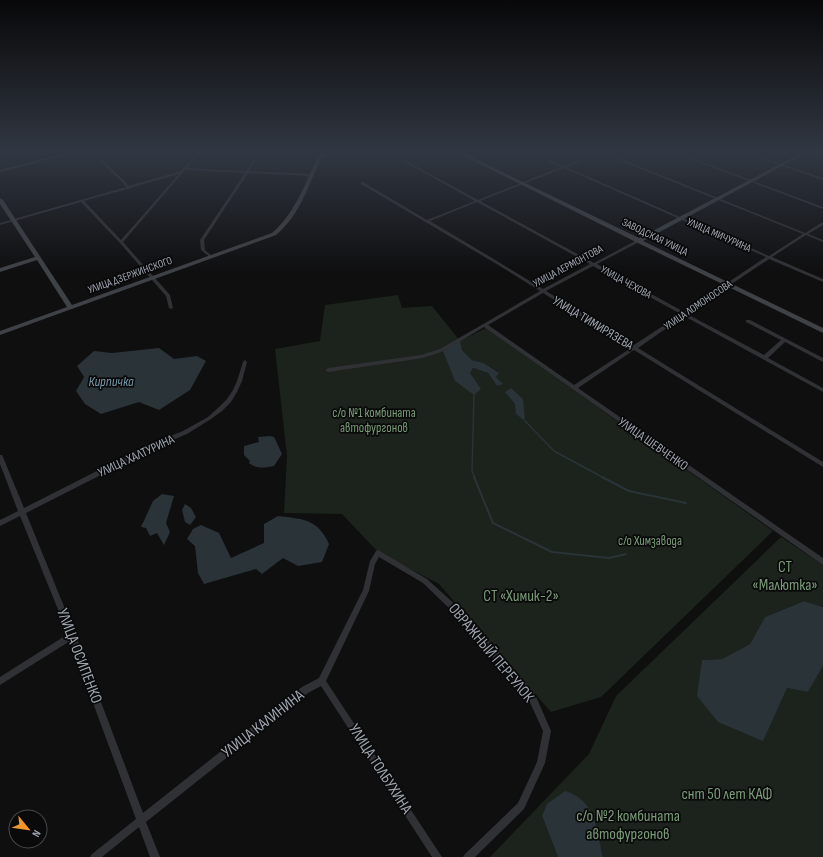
<svg xmlns="http://www.w3.org/2000/svg" width="823" height="857" font-family="'Sofia Sans Condensed',sans-serif">
<rect width="100%" height="100%" fill="#0f0f10"/>
<!-- green -->
<path fill="#1c231c" fill-rule="evenodd" d="M398 295 402 308 432 306 460 341 486 328 773 531 601 697 551 712 439 584 378 552 342 514 284 513 287 456 275 349 320 341 325 305ZM462 350 472 360 484 363 498 372 496 377 502 384 497 386 488 373 473 368 469 373Z
M781 537 823 565V607L804 601 765 617 750 644 722 659 702 660 787 688 808 692 823 666V857H603L592 812 542 816 558 857H490L589 754 616 696Z"/>
<!-- water -->
<path fill="#293338" d="M460 341 462 350 472 360 484 363 499 373 496 377 503 384 497 386 488 373 473 368 470 373 481 389 474 395 455 381 443 351Z
M159 348 174 359 197 356 206 361 190 390 159 410 139 402 101 414 85 404 76 391 84 377 77 366 94 351 112 353Z
M511 388 523 399 525 421 516 414 515 404 505 392Z
M270 436 274 437 282 454 274 466C265 468 256 469 249 463L250 461 244 455V446L259 442 258 437Z
M162 494 174 496 166 523 170 532 164 545 157 533 150 536 146 528 141 527 153 501Z
M185 504 191 508 196 517 190 525 185 522 182 510Z
M278 516C303 519 318 519 329 544L322 562 298 566 283 558 262 574 256 569 204 584 198 573 195 546 187 539 193 529 201 525 219 533 231 558 264 543V524Z
M804 601 823 607V666L808 692 787 688 763 741 718 722 697 696 702 660 722 659 750 644 765 617Z
M565 791C597 801 596 829 603 857H558L542 816 547 804Z"/>
<g fill="none" stroke-linecap="round" stroke-linejoin="round">
<!-- stream-far1 -->
<path stroke="#293338" stroke-width="1.5" d="M474 395 472 471 475 478
M525 421 554 451 604 478"/>
<!-- stream -->
<path stroke="#293338" stroke-width="2" d="M474 477 493 523 552 552 609 558 626 554
M602 477 629 491 686 503"/>
<!-- street -->
<path fill="#303135" fill-rule="evenodd" d="M89 151H92L126 182 128 186 181 171 199 151H202L187 168 246 171 260 151H262L249 171 311 174 313 175 311 176 248 173 204 240 205 250 212 256 213 257 211 258 201 250 200 240 245 173 185 170 123 242 170 295 173 308 171 309 169 308 166 296 120 243 81 202 0 225V223L126 187 124 184ZM179 174 121 240 84 201 127 189H129L130 188Z
M385 151H388L478 200 561 167 527 151H530L564 166 598 152V151H604V152L805 233 823 222V225L808 234 823 240V242L806 235 772 257 823 279V282L769 259 687 314 764 355 781 340 746 322V320H750L823 358V362L785 342 768 358 823 388V392L684 316 638 348 823 462V467L634 350 578 388 823 558V565L484 327 444 351 423 358 328 372 326 371V370L328 368 421 355 440 349 540 291 495 263 361 184V182H363L427 220 475 201ZM601 153 803 234 769 256 566 167ZM564 168 766 257 684 312 597 264 639 242V240H637L594 263 480 201ZM477 202 590 264 543 289 497 261 430 221ZM593 266 681 314 634 345 546 291ZM543 293 631 348 574 385 488 325Z
M669 151H673L823 207V209Z
M739 151H743L823 178V180Z
M813 151 823 152V154L814 152Z
M245 360 247 362 242 381 237 392 231 402 222 411 211 419 187 434 152 449 26 513 76 636 143 813 302 687 319 678 363 590 370 561 376 551 378 550 427 579 459 608 534 692 551 731 545 763 524 809 475 857H463L465 854 518 803 537 762 543 731 528 698 453 612 423 583 379 557 375 564 369 591 326 681 442 857H432L321 686 308 693 146 822 160 857H150L139 827 102 857H90L92 854 136 819 70 641 0 685V677L68 634 20 516 0 526V520L18 511 0 464V455H2L3 457 24 508 148 445 183 431 208 417 218 408 227 399 233 390 237 381 243 362Z"/>
<!-- secondary -->
<path fill="#3e4145" fill-rule="evenodd" d="M74 151H81L0 172V170Z
M321 151H325L323 155 339 151H345L321 159C308 186 300 215 276 235L0 335V331L67 307 37 260 0 272V268L35 257 0 204V198L3 200 72 305 272 233C297 212 306 179 321 151Z
M454 151H459L639 238 805 151H810L643 241 823 328V333L636 242Z"/>
</g>
<!-- sky -->
<linearGradient id="sky" x2="0" y2="1"><stop stop-color="#080809"/><stop offset="0.56" stop-color="#313742"/><stop offset="1" stop-color="#313742" stop-opacity="0"/></linearGradient>
<rect width="823" height="271" fill="url(#sky)"/>
<g text-anchor="middle" dominant-baseline="central" stroke-width="3.5" stroke-linejoin="round" paint-order="stroke">
<!-- far-street labels -->
<g font-size="11" fill="#a0a7b1" stroke="#0a0a0b">
<text transform="translate(719 235) rotate(24)">УЛИЦА МИЧУРИНА</text>
<text transform="translate(655 237) rotate(26)">ЗАВОДСКАЯ УЛИЦА</text>
<text transform="translate(568 266) rotate(-28)">УЛИЦА ЛЕРМОНТОВА</text>
<text transform="translate(130 275) rotate(-20)">УЛИЦА ДЗЕРЖИНСКОГО</text>
<text transform="translate(626 282) rotate(29)">УЛИЦА ЧЕХОВА</text>
<text transform="translate(698 305) rotate(-34)">УЛИЦА ЛОМОНОСОВА</text>
</g>
<!-- street labels -->
<g font-size="13" fill="#a0a7b1" stroke="#0a0a0b">
<text transform="translate(593 323) rotate(31)">УЛИЦА ТИМИРЯЗЕВА</text>
<text transform="translate(653 444) rotate(35)">УЛИЦА ШЕВЧЕНКО</text>
<text transform="translate(136 456) rotate(-25)">УЛИЦА ХАЛТУРИНА</text>
</g>
<!-- park labels -->
<g font-size="13" fill="#799c77" stroke="#0a0a0b">
<text x="374" y="413">с/о №1 комбината<tspan x="374" dy="15">автофургонов</tspan></text>
<text x="650" y="541">с/о Химзавода</text>
</g>
<!-- water labels -->
<g font-size="14" font-style="italic" fill="#7799ad" stroke="#0a0a0b">
<text x="111" y="381">Кирпичка</text>
</g>
<!-- near-park labels -->
<g font-size="16" fill="#799c77" stroke="#0a0a0b">
<text x="785" y="567">СТ<tspan x="785" dy="18">«Малютка»</tspan></text>
<text x="521" y="596">СТ «Химик-2»</text>
<text x="727" y="794">снт 50 лет КАФ</text>
<text x="628" y="816">с/о №2 комбината<tspan x="628" dy="18">автофургонов</tspan></text>
</g>
<!-- near-street labels -->
<g font-size="16" fill="#a0a7b1" stroke="#0a0a0b">
<text transform="translate(491 653) rotate(50)">ОВРАЖНЫЙ ПЕРЕУЛОК</text>
<text transform="translate(79 656) rotate(69)">УЛИЦА ОСИПЕНКО</text>
<text transform="translate(263 724) rotate(-38)">УЛИЦА КАЛИНИНА</text>
<text transform="translate(380 769) rotate(57)">УЛИЦА ТОЛБУХИНА</text>
</g>
</g>
<!-- north arrow -->
<g transform="translate(28 829) rotate(119)"><circle r="19" fill="#0a0a0b" stroke="#46494d"/>
<path d="M0-3L7 15L0 10L-7 15Z" fill="#ee9629"/>
<text y="-6" font-size="11" font-weight="bold" text-anchor="middle" fill="#a0a7b1">N</text>
</g>
</svg>
